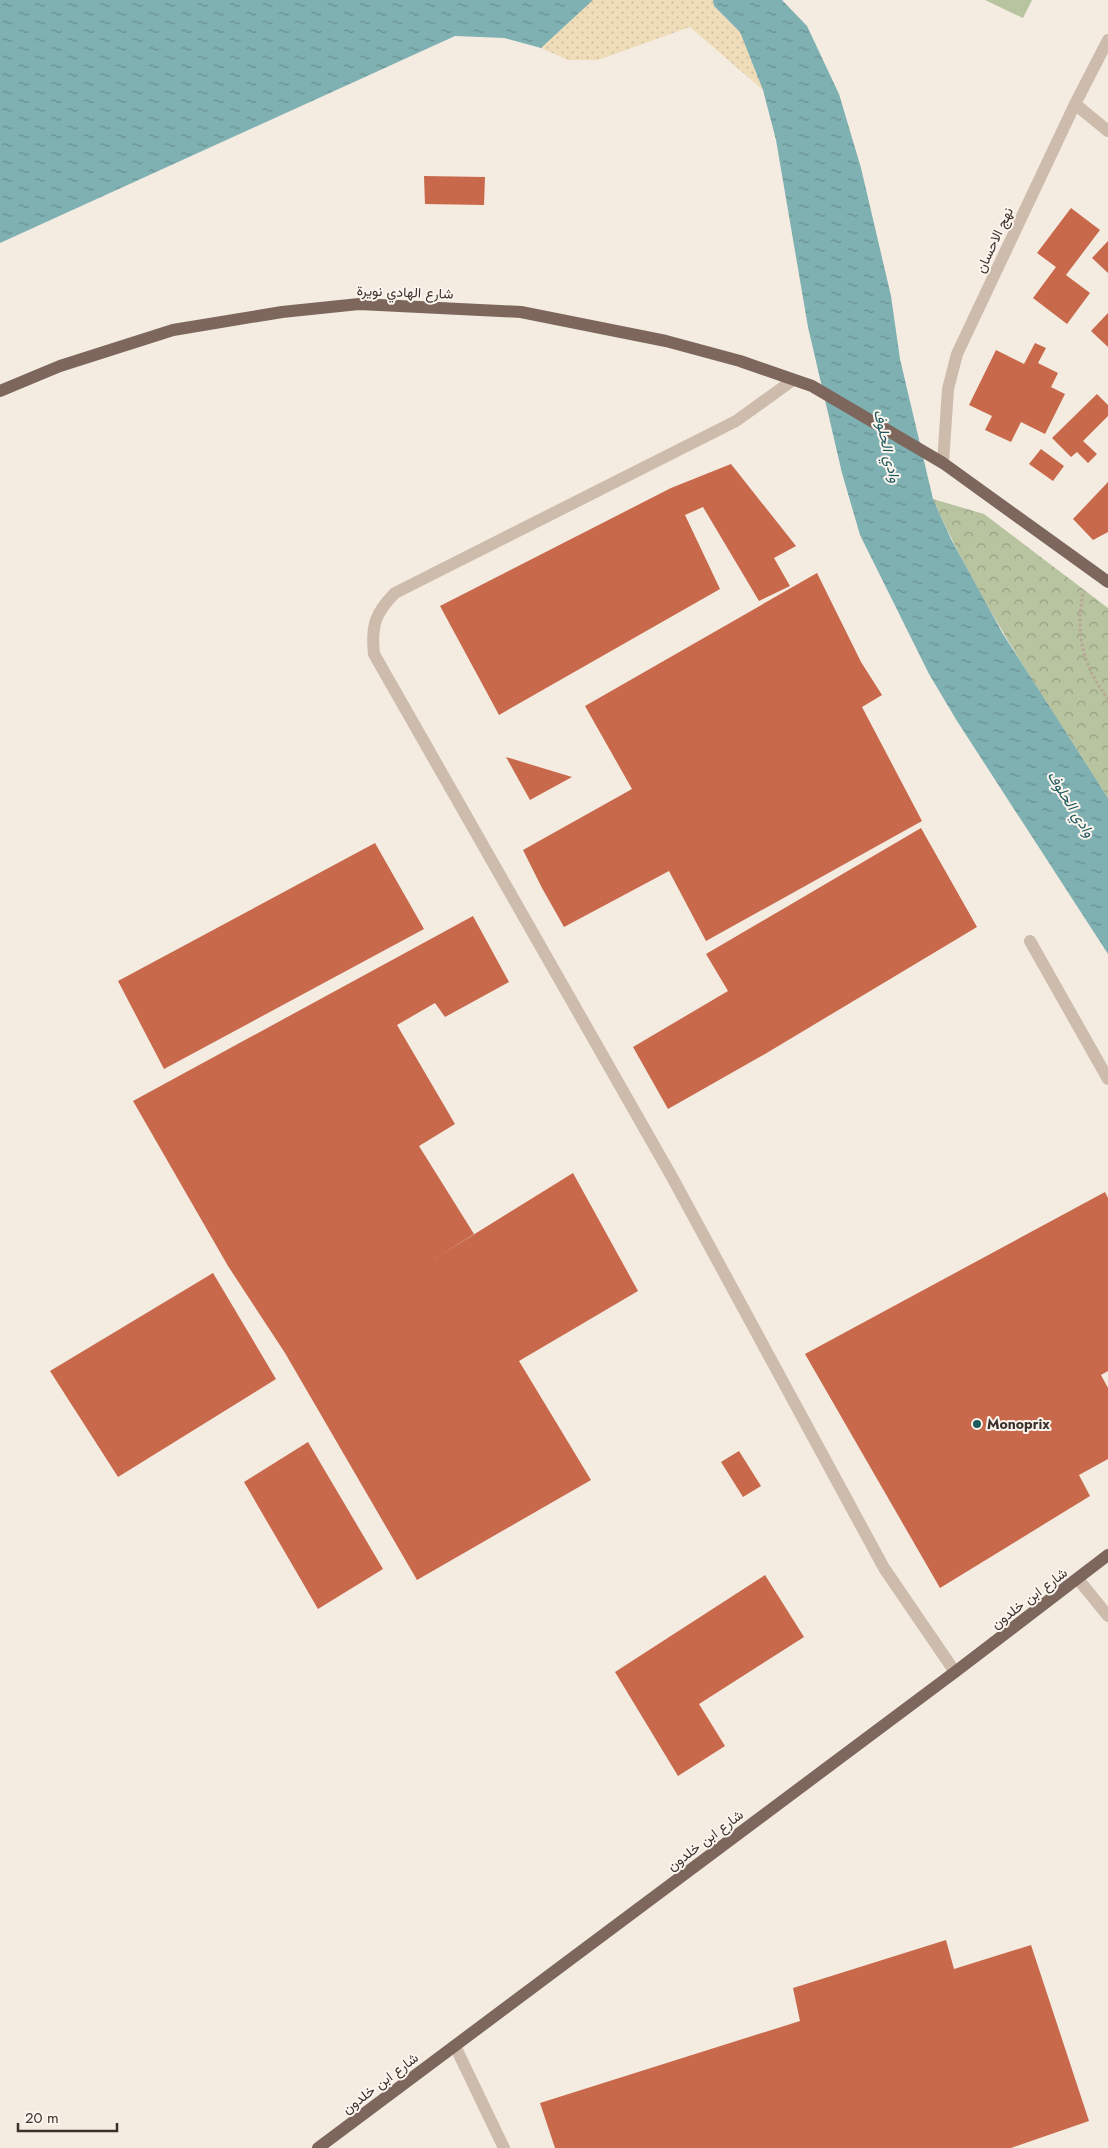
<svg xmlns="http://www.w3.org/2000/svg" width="1108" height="2148" font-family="Jost,Vazirmatn,sans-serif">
<defs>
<pattern id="sand-dots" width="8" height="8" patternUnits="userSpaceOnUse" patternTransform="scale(1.25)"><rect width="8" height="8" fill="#efdcb8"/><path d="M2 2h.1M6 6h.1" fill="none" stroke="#cebd9e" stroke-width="1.8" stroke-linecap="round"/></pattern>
<pattern id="park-crowns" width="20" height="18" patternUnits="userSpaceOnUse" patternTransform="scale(1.25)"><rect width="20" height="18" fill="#b8c4a0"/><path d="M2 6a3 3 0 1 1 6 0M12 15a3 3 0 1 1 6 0" fill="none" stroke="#97a083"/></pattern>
<pattern id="water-ripples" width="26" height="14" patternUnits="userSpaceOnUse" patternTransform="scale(1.25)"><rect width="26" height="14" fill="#7fb0b2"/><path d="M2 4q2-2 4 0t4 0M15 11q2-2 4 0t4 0" fill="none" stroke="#699091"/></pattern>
</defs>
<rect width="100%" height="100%" fill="#f4ebe1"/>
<!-- sand -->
<path fill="url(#sand-dots)" d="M593 0H713L714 6 740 32 763 90 690 27 598 60H568L541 48Z"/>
<!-- park -->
<path fill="url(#park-crowns)" d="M933 499 984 514 1108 608V798C1046 701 980 605 933 499Z"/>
<!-- pitch -->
<path fill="#b8c4a0" d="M985 0H1032L1023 18Z"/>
<!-- water -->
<path fill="url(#water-ripples)" d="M0 0H593L541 48 504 38 455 36 0 243Z
M713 0H782L807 26 839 94 861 168 891 296 900 359 933 499 951 539 1003 634 1108 798V954L957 721 929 674 860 535 842 473 808 327 776 140 763 90 740 32 714 6Z"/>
<!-- building -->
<path fill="#c8694b" d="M424 176 485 177 484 205 425 204Z
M1071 208 1100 230 1066 275 1090 293 1067 324 1033 298 1056 267 1037 253Z
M1108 241V273L1092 258Z
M1108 313V347L1091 331Z
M1035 343 1046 348 1038 363 1058 373 1051 387 1065 394 1045 434 1021 422 1011 442 985 430 992 416 969 405 996 350 1024 364Z
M1097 394 1108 405V416L1083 441 1097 454 1088 463 1077 452 1071 457 1052 438Z
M1041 449 1064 466 1053 481 1029 464Z
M731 464 796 546 774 558 790 586 759 601 703 507 685 515 720 589 499 715 440 606 671 488Z
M1108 482V532L1093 540 1073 519Z
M817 573 861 662 882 695 862 707 922 821 706 941 669 871 564 927 542 888 523 850 632 789 585 706Z
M506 757 572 777 530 800Z
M921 828 977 927 765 1054 668 1109 633 1047 728 991 706 954Z
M375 843 424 929 164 1069 118 981Z
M473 916 509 982 445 1017 435 1003 397 1025 455 1124 419 1146 474 1234 436 1258 573 1173 638 1291 519 1361 591 1480 417 1580 285 1353 228 1266 133 1101Z
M1105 1192 1108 1198V1371L1101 1375 1108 1388V1459L1079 1475 1090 1496 940 1588 805 1354Z
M213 1273 276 1379 118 1477 50 1371Z
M308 1442 383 1569 318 1609 244 1482Z
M739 1451 761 1486 743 1497 721 1462Z
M765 1575 804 1637 699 1704 725 1746 678 1776 615 1672Z
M946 1940 954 1969 1031 1945 1089 2121 1011 2148H555L540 2103 800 2021 793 1988Z"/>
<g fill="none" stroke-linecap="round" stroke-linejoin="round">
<!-- path -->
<path stroke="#b9a596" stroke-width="3" stroke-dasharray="2.5 2.5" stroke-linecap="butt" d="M1083 594C1075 635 1083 666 1108 699"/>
<!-- minor -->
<path stroke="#cdbbac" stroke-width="12" d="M1075 104 1108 131
M793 380 736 421 395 593C375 613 371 626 374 654L672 1177 884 1568 955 1672
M943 463 948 389 957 354 1075 104 1108 40
M1030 941 1108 1079
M1078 1579 1108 1616
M455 2046 504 2148"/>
<!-- major -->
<path stroke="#7d675c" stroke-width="12" d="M0 391 60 366 173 330 282 312 359 304 521 312 666 341 740 361 812 386 943 463 1108 582
M318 2148 955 1672 1108 1555"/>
</g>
<!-- markers -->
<circle fill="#1f5a5e" stroke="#fbf5ee" stroke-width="2" cx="977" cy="1424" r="5"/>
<g text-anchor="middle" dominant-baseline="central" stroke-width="4" stroke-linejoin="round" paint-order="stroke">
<!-- street labels -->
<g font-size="14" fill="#3b302b" stroke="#fbf5ee">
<text transform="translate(994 240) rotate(-65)">نهج الاحسان</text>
<text transform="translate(405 292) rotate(2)">شارع الهادي نويرة</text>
<text transform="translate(1029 1598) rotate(-37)">شارع ابن خلدون</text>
<text transform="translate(705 1840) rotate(-37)">شارع ابن خلدون</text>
<text transform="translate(380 2083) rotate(-37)">شارع ابن خلدون</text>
</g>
<!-- poi labels -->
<g font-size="14" font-weight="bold" fill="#3b302b" stroke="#fbf5ee" text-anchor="start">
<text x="987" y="1424">Monoprix</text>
</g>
<!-- water labels -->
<g font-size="15" font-style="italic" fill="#1f5a5e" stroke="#fbf5ee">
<text transform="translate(887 446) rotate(77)">وادي الحلوف</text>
<text transform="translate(1071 804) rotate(58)">وادي الحلوف</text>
</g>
</g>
<!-- scale -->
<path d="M18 2123v8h99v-8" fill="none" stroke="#3b302b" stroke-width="2.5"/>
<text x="25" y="2123" font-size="15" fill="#3b302b" stroke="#fbf5ee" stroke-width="4" paint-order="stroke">20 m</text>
</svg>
